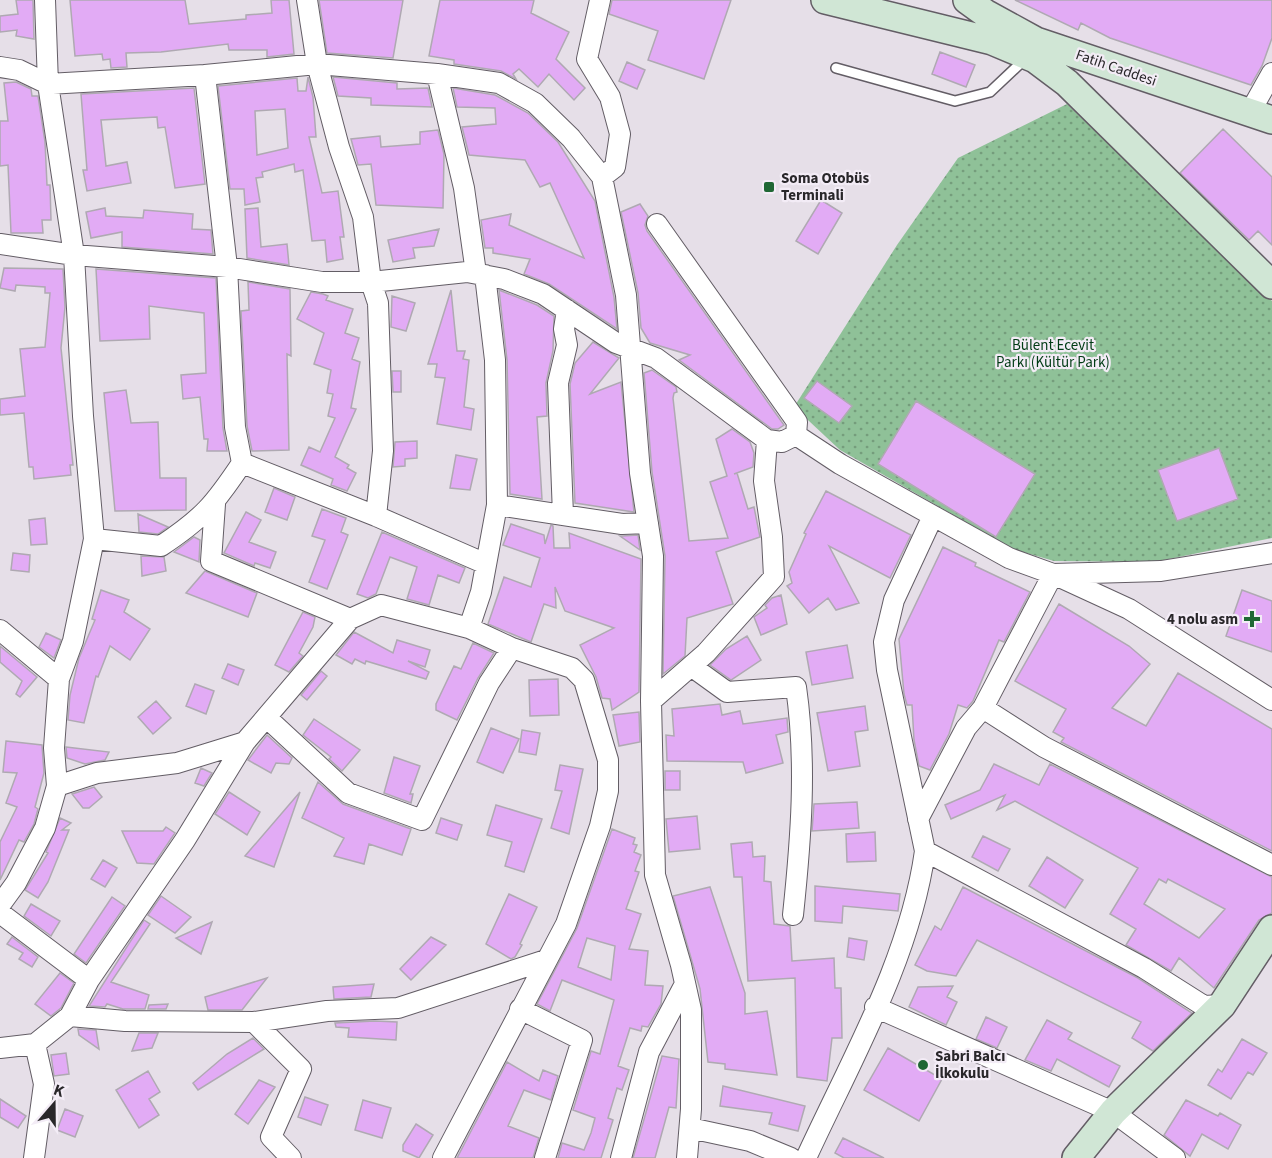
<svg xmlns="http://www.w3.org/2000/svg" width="1272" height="1158" font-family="'Source Sans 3',sans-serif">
<defs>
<pattern id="green-dots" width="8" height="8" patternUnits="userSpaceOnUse" patternTransform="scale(1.5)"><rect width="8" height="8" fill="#8fc198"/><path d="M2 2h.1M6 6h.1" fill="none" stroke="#759d7c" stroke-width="1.8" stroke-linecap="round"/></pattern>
</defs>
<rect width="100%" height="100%" fill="#e6dfe8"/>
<!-- green -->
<path fill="url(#green-dots)" d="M1067 104 1272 301V538L1154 562 1054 561 1013 549 840 450 794 407 897 245 958 158Z"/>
<!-- building -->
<path fill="#e2abf5" stroke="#afa9b2" stroke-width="1.5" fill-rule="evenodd" d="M16 0H33L34 39 16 36 17 30 0 32V16L18 14Z
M70 0H185L189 24 246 19V15L272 13 271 0H289L294 54 267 57V50H229L228 44 161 52 126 53 127 67 111 68 110 59 103 60 102 54 75 56Z
M319 0H403L393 58 327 53Z
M440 0H534L531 13 569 32 556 59 585 88 574 100 549 74 538 87 519 69 513 74 516 79 501 71 454 64V60L429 56Z
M612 0H731L704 79 648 60 658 31 609 14Z
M1015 0H1272V38L1262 66 1251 85 1110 38 1081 23 1078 30Z
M940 52 975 65 966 87 932 74Z
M627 62 645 70 637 89 619 81Z
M308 77 313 97 316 137H309L322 193 338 191 344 237H340L343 259 327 262 325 240 312 241 303 170 295 172 294 164 262 172 263 177 256 178 260 202 245 205 244 189H230L218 86 297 78 298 91H306ZM285 109 288 148 257 155 255 111Z
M333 77 397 83V89L428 88 432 107 371 105V98L338 96Z
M16 82 31 89 32 96H38L45 142 47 185H50L51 220H42L43 233H11L8 165 0 166V121H8L4 83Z
M194 88 205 184 175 188 165 127 158 128 157 117 101 120 106 166 127 162 131 183 87 191 83 170H87L81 94Z
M453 88 495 95 528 113 558 142 595 201 614 297 617 329 549 284 524 274 530 259 493 253V248H485L481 220 511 214 509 225 584 258 550 183 540 187 525 160 469 155 462 127 496 124 495 108 457 107Z
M1223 129 1272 177V245L1258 231 1249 240 1180 173Z
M438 130 444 154 443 208 376 205 371 164 358 165 351 139 380 136 381 147 420 144V132Z
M821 200 842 213 818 254 796 241Z
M640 204 648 216 645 225 647 231 784 425 778 429H772L679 360 690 355 650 343 641 328 638 293 621 212Z
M105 208 106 216 143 218 144 210 193 214 192 229 211 230 213 254 122 247V232L91 238 86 212Z
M258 208 261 247 287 244 289 265 247 258 245 209Z
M439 229 434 246 413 248 415 258 393 262 388 240Z
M4 268 63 269 65 307 61 348 73 465H70L71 475 34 479 33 467H29L24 413 0 415V399L25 396 20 349 45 347 50 293H45V287L16 285 15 291 0 288Z
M96 269 216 278 223 428 227 451H207L208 439H204L200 397 183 399 181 375 206 373 204 313 149 306 150 339 100 341Z
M248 282 290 289 291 356 287 354 289 450 252 451 247 426 241 311 249 310Z
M451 290 457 351H465L463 359 469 360 464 407 474 409 471 430 437 424 445 378 435 377 437 364H428Z
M499 290 537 305 554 316 553 351 546 383 547 416 537 417 542 499 510 494 507 360Z
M311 292 323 294 328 296 326 300 353 309 345 333 359 338 352 359 360 362 351 408 356 409 335 457 349 465 347 468 356 473 347 491 331 485 333 479 301 465 309 447 320 452 335 418 328 416 333 394 327 393 331 370 314 364 324 333 297 319Z
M392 296 415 303 406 331 391 327Z
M593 342 619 358 590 394 621 382 634 512 575 503 570 384 575 363Z
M652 370 676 387 677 392 674 393 673 398 689 541 728 538 710 482 727 476 716 439 732 429 750 442 754 453 753 467 734 474 737 473 748 509 754 507 760 537 716 552 733 604 687 618 685 656 663 674 665 556 652 472 644 373Z
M392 371H401V392H393Z
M817 381 852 406 839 423 804 398Z
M126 390 131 423 158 422 160 478H186V510L115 511 104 393Z
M916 401 1035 474 996 537 878 464Z
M417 441V458L405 459V466L393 467 395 442Z
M1219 448 1238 499 1177 521 1158 470Z
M456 455 477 459 470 490 450 488Z
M274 488 295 497 287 520 265 512Z
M826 491 911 535 890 578 829 546 859 603 836 610 828 598 809 613 787 586 792 583 789 572 806 534 804 533Z
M322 509 346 518 341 532 348 535 327 589 309 582 325 540 312 536Z
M246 512 261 520 249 542 276 552 270 568 255 563 254 566 224 553Z
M138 514 168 527 158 534 139 532Z
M45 518 47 544 31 545 29 520Z
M511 524 544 535 545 544 551 525 553 526 554 548H570L569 533 641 559 639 692 612 710 610 699 602 698 596 677 580 645 614 628 565 611 555 587 556 608 544 604 531 642 488 624 504 577 531 587 540 558 503 545Z
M382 532 465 568 459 583 438 575 429 605 407 599 417 567 390 557 376 594 368 598 357 594Z
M638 535 640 550 620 536H622Z
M194 537 200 540 199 562 174 552Z
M943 547 976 563 975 566 1030 592 1004 642 999 640 973 701 967 708 958 705 949 734 930 770 919 766 914 740 912 705H907L904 694 899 639Z
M13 553 30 555 29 572 11 570Z
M141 556 164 557 166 571 142 576Z
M205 571 257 593 248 617 186 593Z
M101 590 129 600 124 612 150 629 130 660 110 646 98 677 96 676 84 723 68 720 70 695 79 658 95 620 92 619Z
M1242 590 1272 601V652L1226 636Z
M781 595 787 624 761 635 754 617 767 608 765 605 772 598Z
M1059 604 1129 646 1150 664 1112 708 1146 726 1178 673 1272 729V851L1061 742 1064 738 1053 732 1066 709 1015 681Z
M303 612 315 617 313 627 299 653 303 656 289 672 275 665Z
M354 632 393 653 397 640 430 650 425 667 408 661 429 672 426 679 366 661 365 664 355 659 352 664 336 655Z
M46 633 61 640 54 658 39 647Z
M747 636 761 660 731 680 710 665 726 649Z
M473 643 494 653 478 678 457 720 436 710V704L454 666 461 669Z
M847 645 853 678 812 685 806 652Z
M0 646 37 677 20 697 16 694 22 681 0 662Z
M228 664 244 670 238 685 222 678Z
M321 671 327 676 307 700 301 695Z
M558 679 559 715 530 716 529 680Z
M195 684 214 691 206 714 186 706Z
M156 701 171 718 153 734 138 717Z
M720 704 722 715 740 711 743 724 787 718 788 732 776 735 783 763 746 773 743 762 667 761 666 735 674 736 672 709Z
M865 706 868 730 855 732 860 766 828 771 817 713Z
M639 712 640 742 619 746 613 715Z
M314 719 360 750 342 771 329 759 331 757 303 735Z
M491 728 519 739 503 773 477 762Z
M522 730 540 733 536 755 519 752Z
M267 735 292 758 289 764 276 763 271 773 248 760Z
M6 741 42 745 44 773 35 807 38 809 34 824 24 842 19 840 0 880V842L17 807 6 803 17 773 3 772Z
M66 747 109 752 105 760 85 764 67 758Z
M394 757 420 766 410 794H413L411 803 384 793Z
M994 764 1039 785 1050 764 1272 877V913L1259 920 1214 988 1179 958 1171 971 1126 945 1136 929 1110 914 1138 868 1015 801 997 810 1005 795 951 819 945 805 980 790ZM1159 879 1166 883 1168 879 1225 909 1199 938 1144 904Z
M560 765 583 769 569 834 551 828 562 791 555 790Z
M201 768 212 773 204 786 195 783Z
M665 771H680V790H665Z
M318 782 343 804 411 829 402 855 369 844 364 864 334 856 344 838 302 818Z
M94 787 102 797 89 808H83L72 794Z
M229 792 260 812 247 835 215 814Z
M300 792 274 867 245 856Z
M857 802 859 828 812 831 814 804Z
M496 805 542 819 524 872 505 866 512 842 487 835Z
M697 816 700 849 669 852 666 819Z
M60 818 71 823 62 830H69L48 882 38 898 25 890 48 853 46 852Z
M441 818 462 825 457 840 436 833Z
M166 827 175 833 154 864 137 863 122 831H163Z
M612 829 635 838 633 844 637 845 634 852 641 855 635 871 639 872 626 909 641 914 629 949 648 951 645 985 663 986 661 1004 648 1027 642 1026 641 1031 630 1028 618 1066 629 1070 622 1090 617 1088 608 1118 613 1120 601 1158H558L562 1143 584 1150 591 1133 595 1118 573 1110 591 1051 600 1054 614 1000 562 980 550 1011 537 1004 577 928ZM587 938 615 946 611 980 578 967Z
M875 832 876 861 847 862 846 834Z
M983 836 1010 849 998 871 972 857Z
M752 842 753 857 765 856 764 881 771 882 774 924 790 926 792 961 834 958 835 988H841L842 1038H832L827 1081 797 1077 795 978 748 981 742 877H734L731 844Z
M1047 857 1083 880 1065 908 1029 886Z
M103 860 117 868 105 887 91 879Z
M815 886 900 894 898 911 843 906 842 923 815 921Z
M710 887 745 993V1014L767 1011 777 1075 725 1069V1064L708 1062 700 989 673 896Z
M963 887 1138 978 1192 1013 1153 1051 1132 1038 1141 1022 977 940 956 976 927 971 915 965 935 926 941 930Z
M509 894 537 907 520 944 522 945 515 957 511 959 486 944Z
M161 896 191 917 175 933 148 915Z
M112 897 125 906 86 963 74 954Z
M31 904 60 921 51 936 24 916Z
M144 920 150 924 111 982 149 995 145 1009H123L107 1004 105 1007 89 1006Z
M212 922 201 954 176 938Z
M12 937 38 957 32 967 19 959 23 953 7 944Z
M431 937 446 945 411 980 400 969Z
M849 938 867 941 864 960 847 957Z
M60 973 74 983 61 1008 51 1016 35 1004Z
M267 978 242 1010H208L205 997Z
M374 984 371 997 334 999 333 987Z
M953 986 947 997 957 1002 946 1025 909 1007 918 987Z
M168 1004 166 1009H148L149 1005Z
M986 1017 1007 1027 997 1048 976 1039Z
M1047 1020 1072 1033 1068 1039 1120 1066 1109 1087 1057 1059 1051 1071 1025 1060Z
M375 1021 397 1022 396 1040 348 1037 349 1028 336 1027 335 1023Z
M78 1029 96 1030 99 1049 79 1035Z
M139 1033H158L152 1048 132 1051Z
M253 1038 264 1049 198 1090 193 1083 227 1054Z
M1242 1039 1267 1053 1253 1075 1248 1072 1231 1099 1208 1085 1218 1069 1222 1072Z
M888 1048 942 1079 919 1121 864 1090Z
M66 1053 69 1074 54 1076 51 1055Z
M662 1056 679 1059 676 1108 669 1107 655 1158H633Z
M507 1062 539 1081 543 1070 558 1076 551 1100 524 1090 508 1126 539 1138 533 1158H457Z
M148 1071 160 1092 149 1099 159 1115 139 1128 116 1090Z
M259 1080 275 1087 248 1124 235 1114Z
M723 1086 805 1106 798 1131 769 1124 772 1113 720 1106Z
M305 1097 328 1105 321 1125 298 1117Z
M0 1099 26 1116 18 1128 0 1117Z
M363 1100 391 1108 382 1138 355 1130Z
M1186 1100 1218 1116 1220 1113 1241 1125 1228 1149 1202 1134 1190 1156 1164 1135Z
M65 1109 83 1116 75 1137 57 1130Z
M416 1124 433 1135 419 1158 403 1151V1145Z
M843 1138 884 1158H844L835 1153Z"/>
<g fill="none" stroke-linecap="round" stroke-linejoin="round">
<!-- lane casing -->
<g stroke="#635d65" stroke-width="12">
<path id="lane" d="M836 68 955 101 990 92 1025 59"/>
</g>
<!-- street casing -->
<g stroke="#635d65" stroke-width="22">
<path id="street" d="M307 0 317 64 339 147 363 217 371 282 378 303 383 451 376 516
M600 0 587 59 610 97 620 134 615 167 602 177
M0 67 19 70 48 84 205 75 317 64 437 74 499 83 535 103 571 138 602 177 626 295 640 473 653 556 651 701 655 875 681 965 691 1010V1109L687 1158
M437 74 464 188 476 273
M1249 114 1272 73
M657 224 797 422 796 435
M0 244 74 255 227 267 322 282H371L467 272 504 279 543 294 616 343 656 358 767 440 782 442 796 435 840 464 1009 558 1053 574 1129 609 1272 700
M242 463 376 516 486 564
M215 504 211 561 350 619
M497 505 622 524 648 523
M563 515 558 383 567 345 564 329 567 310
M94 539 161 546C203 518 214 505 242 463L235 427 227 267 205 75
M469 628 481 592 497 505 495 360 485 275
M0 630 59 679
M691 666 727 692 796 687C807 763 801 839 793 915
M651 701 706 653 774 577 772 537 764 481 767 440
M983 708 1044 747 1272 865
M267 718 348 793 422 820 489 683 512 648
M57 786 97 773 177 763 245 742
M918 819 966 728 983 708 1053 574 1161 571 1272 553
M925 851 1144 968 1204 1006 1222 1005
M0 905 16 883 45 828 57 786 54 748 59 679 73 641 94 539 83 416 74 255 48 84 45 0
M0 913 89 980
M875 1007 1113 1112 1175 1158
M520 1009 582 1040 545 1158
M70 1016 125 1021 254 1022 327 1011 398 1008 546 960
M254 1022 301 1069 271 1137 291 1158
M0 1048 35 1044
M690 1128 750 1141 791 1158
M34 1158 44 1084 35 1044 70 1016 89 980 185 840 245 742 350 619 381 605 469 628 512 648 572 668 584 680 608 760V791L600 826 566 924 443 1158
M621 1158 649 1052 685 984
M806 1158C851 1060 910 959 925 851L887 670 884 642 894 600 933 516"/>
</g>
<!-- secondary casing -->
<g stroke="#635d65" stroke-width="30">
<path id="secondary" d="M825 0 992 41 1035 59 1067 83 1272 285
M967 0 985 13 1036 41 1272 120
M1076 1158 1113 1112 1222 1005 1272 929"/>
</g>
<!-- lane -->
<use href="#lane" stroke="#fff" stroke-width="9"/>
<!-- street -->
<use href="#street" stroke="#fff" stroke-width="20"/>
<!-- secondary -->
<use href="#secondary" stroke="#d0e6d5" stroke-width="27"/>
</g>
<!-- markers -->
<g fill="#1f6734" stroke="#f3ecf6" stroke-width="2">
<rect x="763" y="181" width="12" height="12" rx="3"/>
<path d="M1249 610h6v6h6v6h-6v6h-6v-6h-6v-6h6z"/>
<circle cx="923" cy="1065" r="6"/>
</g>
<g text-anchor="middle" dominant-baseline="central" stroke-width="4.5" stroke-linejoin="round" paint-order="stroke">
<!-- street labels -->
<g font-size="15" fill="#29272a" stroke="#f3ecf6">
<text transform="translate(1116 68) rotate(19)">Fatih Caddesi</text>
</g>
<!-- poi labels -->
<g font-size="15" font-weight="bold" fill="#29272a" stroke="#f3ecf6" text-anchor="start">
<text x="781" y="178">Soma Otobüs<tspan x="781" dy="17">Terminali</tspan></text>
<text x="1238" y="619" text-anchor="end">4 nolu asm</text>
<text x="935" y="1056">Sabri Balcı<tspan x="935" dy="17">İlkokulu</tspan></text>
</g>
<!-- park labels -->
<g font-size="15" fill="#003b14" stroke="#f3ecf6">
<text x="1053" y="345">Bülent Ecevit<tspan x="1053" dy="17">Parkı (Kültür Park)</tspan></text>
</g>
</g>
<!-- north arrow -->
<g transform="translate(54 1104) rotate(20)" stroke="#f3ecf6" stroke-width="4.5" paint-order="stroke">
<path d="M0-4.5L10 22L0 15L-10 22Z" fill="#29272a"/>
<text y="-9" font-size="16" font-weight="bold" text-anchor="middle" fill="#29272a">K</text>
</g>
</svg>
